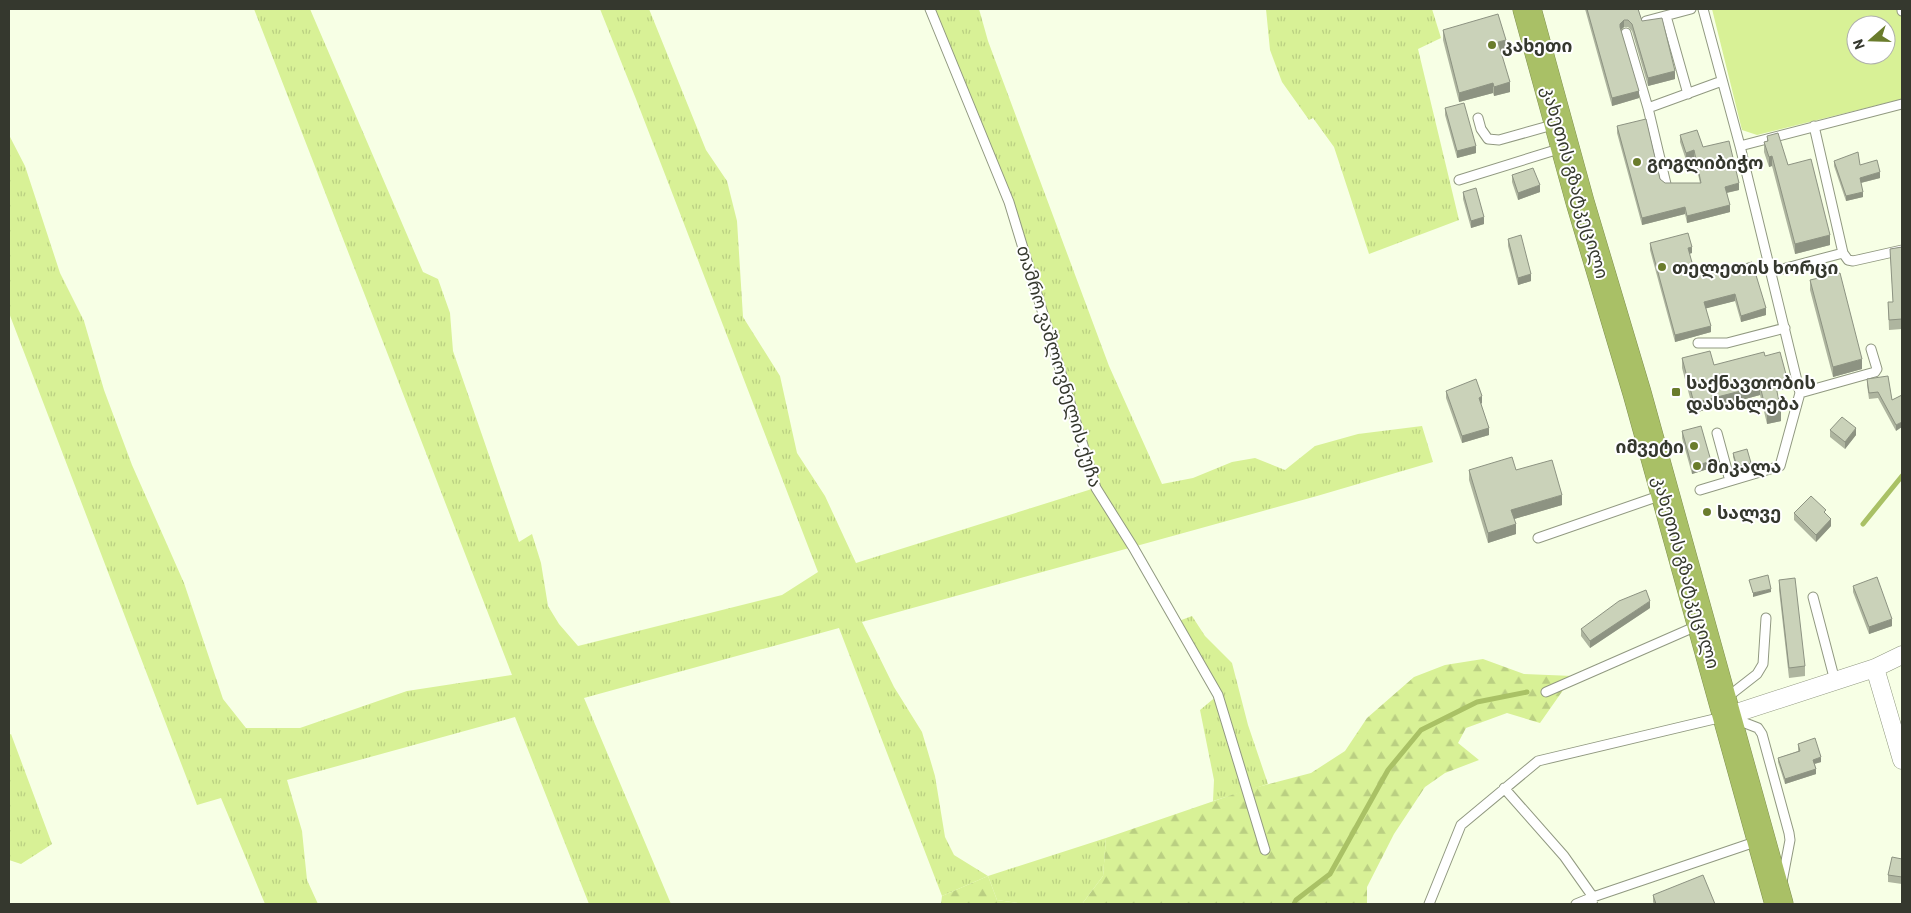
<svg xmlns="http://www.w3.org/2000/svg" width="1911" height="913" font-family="Barlow,'Noto Sans Georgian',sans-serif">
<defs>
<pattern id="grass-tufts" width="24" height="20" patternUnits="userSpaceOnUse" patternTransform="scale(1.25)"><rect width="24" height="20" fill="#d8f196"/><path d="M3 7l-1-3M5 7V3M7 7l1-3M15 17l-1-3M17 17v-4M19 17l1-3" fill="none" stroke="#bacf82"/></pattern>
<pattern id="forest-firs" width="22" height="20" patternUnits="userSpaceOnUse" patternTransform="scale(1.25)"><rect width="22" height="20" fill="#d8f196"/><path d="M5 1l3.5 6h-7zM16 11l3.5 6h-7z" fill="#bacf82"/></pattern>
</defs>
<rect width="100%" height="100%" fill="#f7ffe5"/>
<!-- grass -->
<path fill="url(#grass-tufts)" d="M254 9H310L423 272 438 279 450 313 453 351 519 542 532 534 541 563 548 606 559 624 578 646 782 595 818 572 636 99 600 9H649L706 150 727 181 737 221 743 317 780 376 797 453 825 496 856 563 1095 488 1009 202 930 9H979L988 41 1109 366 1162 484 1193 478 1232 462 1255 458 1285 470 1315 446 1358 434 1422 426 1433 462 1317 496 862 622 894 687 922 732 935 776 945 837 954 855 988 876 1106 838 1103 876 1082 904H1025L997 900 988 876 942 896 839 628 584 698 671 904H589L515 717 287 780 302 831 307 880 318 904H265L221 798 197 805 9 313V135L25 166 60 273 84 321 104 390 132 465 184 583 223 699 246 728H300L407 691 512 675Z
M1266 9H1432L1441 38 1418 49 1459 220 1369 254 1334 147 1313 118 1309 120 1282 82 1270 50Z
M1192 616 1205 636 1232 663 1248 725 1268 784 1213 801 1214 780 1200 710 1218 695 1176 622Z
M11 734 52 844 21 864 9 860V735Z"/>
<!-- forest -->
<path fill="url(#forest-firs)" d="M1483 659 1524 674 1573 676 1540 723 1507 713 1466 728 1458 743 1479 760 1445 773 1425 787 1394 834 1367 887V904H1082L1103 876 1106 838 1246 790 1311 773 1345 751 1367 718 1414 677 1445 665Z
M988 876 997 900 1025 904H941L942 896Z"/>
<!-- green -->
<path fill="#d8f196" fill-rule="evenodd" d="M1712 9H1902V99L1757 135 1742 130ZM1856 25H1886V55H1856Z"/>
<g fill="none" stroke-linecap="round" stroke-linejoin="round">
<!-- stream -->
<path stroke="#a9c165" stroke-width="5" d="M1863 524 1902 476
M1294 904 1296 900 1330 874 1388 770 1421 730 1477 702 1527 692"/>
<!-- lane casing -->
<g stroke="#919981" stroke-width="11">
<path id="lane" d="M930 9 1009 202 1096 488 1133 547 1218 695 1265 850
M1902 9V11
M1666 16 1688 94
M1646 21 1691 9
M1626 33 1648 108 1722 81
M1648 108 1666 184
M1478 118 1481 129 1488 139 1499 140 1556 124
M1740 146 1902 104
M1459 180 1562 148
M1843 253 1848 260 1853 261 1902 250
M1771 272 1843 253 1814 126
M1698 343H1727L1785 328
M1800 393 1875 372 1877 369 1871 349
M1717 433 1730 481
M1700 490 1780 466 1800 393 1740 146 1703 9
M1538 538 1662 495
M1813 597 1835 681
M1546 692 1699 625
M1725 699 1757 674 1763 664 1766 618
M1504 788 1564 856 1593 897 1592 904
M1429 904 1461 825 1538 761 1727 716 1758 728 1762 734 1789 833 1790 840 1782 882
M1576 904 1593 897 1758 841"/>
</g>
<!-- street casing -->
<g stroke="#919981" stroke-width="19">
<path id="street" d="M1875 668 1902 760
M1727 716 1875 668 1902 655"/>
</g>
<!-- highway casing -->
<g stroke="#809052" stroke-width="29">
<path id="highway" d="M1527 9 1580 202 1637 393 1779 904"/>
</g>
<!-- lane -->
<use href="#lane" stroke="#fff" stroke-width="9"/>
<!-- street -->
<use href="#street" stroke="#fff" stroke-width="18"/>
<!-- highway -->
<use href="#highway" stroke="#a9c066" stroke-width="28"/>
</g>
<!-- wall -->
<path fill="#aeb59f" d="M1585 9H1638L1642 21 1675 79 1648 86 1632 31 1628 27H1624L1621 30 1639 98 1612 106Z
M1443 30 1506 49 1500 50 1510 92 1494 96 1493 93 1459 102 1443 40Z
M1445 108 1476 153 1457 158 1445 115Z
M1617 126 1660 179 1665 183H1700L1694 157 1686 160 1680 142V135L1703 147 1739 190 1727 193 1730 212 1687 223 1685 214 1642 225 1617 133Z
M1767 136 1788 165 1830 245 1795 254 1772 166 1769 167 1764 152V142L1767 141Z
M1834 161 1880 178 1861 183 1863 197 1846 201 1834 166Z
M1512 175 1540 192 1518 200 1512 182Z
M1463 192 1484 224 1471 228 1463 199Z
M1508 239 1531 281 1518 285 1508 246Z
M1650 243 1692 253 1689 254 1696 277 1752 262 1766 315 1741 322 1735 301 1706 308 1711 332 1675 342 1650 250Z
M1902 247V329L1889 330 1888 302H1893L1890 249Z
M1810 280 1862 369 1833 377 1810 290Z
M1765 356 1787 388 1777 391 1781 421 1767 424 1760 395 1694 413 1682 368V358L1714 365Z
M1867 379 1892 400 1902 395 1896 431 1878 398 1869 399 1867 385Z
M1446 391 1482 403 1481 404 1489 435 1462 443 1446 398Z
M1830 430 1856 435 1845 449 1830 437Z
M1682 431 1711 468 1692 474 1682 438Z
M1733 453 1751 466 1737 470 1733 457Z
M1469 470 1562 505 1514 519 1516 534 1488 543 1469 480Z
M1794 513 1831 526 1816 542 1794 520Z
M1902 537V550L1901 548V538Z
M1779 580 1805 666V676L1789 678 1779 590Z
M1853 586 1892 626 1869 634 1853 592Z
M1650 608 1590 648 1581 636V629Z
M1798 744 1821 762 1815 764 1816 774 1785 784 1778 762V758L1798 751Z
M1902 859V884L1888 882V875Z
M1653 895 1715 904H1654L1653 902Z"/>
<!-- shaded-wall -->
<path fill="#8d9382" d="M1624 20V27L1620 31V24Z
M1506 40V49L1498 51V42Z
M1675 71V79L1648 86V78Z
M1510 82V92L1494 96V87Z
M1493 83V93L1459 102V93Z
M1639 91V98L1612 106V98Z
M1476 146V153L1457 158V151Z
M1694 150V157L1686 160V153Z
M1772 156V166L1769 167V157Z
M1880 172V178L1860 183V178Z
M1739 183V190L1725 193V187Z
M1540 185V192L1518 200V193Z
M1863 192V197L1846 201V196Z
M1730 205V212L1687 223V216Z
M1685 207V214L1642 225V218Z
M1484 217V224L1471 228V221Z
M1830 235V245L1795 254V244Z
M1692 247V253L1688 254V248Z
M1531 274V281L1518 285V278Z
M1735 294V301L1704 309V302Z
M1766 308V315L1741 322V316Z
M1711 326V332L1675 342V335Z
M1862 359V369L1833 377V367Z
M1787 378V388L1775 392V382Z
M1760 386V395L1694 413V403Z
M1482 396V403L1479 404V398Z
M1781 411V421L1767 424V414Z
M1902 422V427L1896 431V425Z
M1489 428V435L1462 443V436Z
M1856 428V435L1845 449V442Z
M1711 461V468L1692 474V467Z
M1751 463V466L1737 470V467Z
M1562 495V505L1511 520V510Z
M1831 519V526L1816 542V535Z
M1516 524V534L1488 543V533Z
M1771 589V592L1753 597V593Z
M1650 601V608L1590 648V641Z
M1892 619V626L1869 634V627Z
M1821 757V762L1813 764V760Z
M1816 769V774L1785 784V779Z"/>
<!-- building -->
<path fill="#cad2b9" stroke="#8d9382" d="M1587 9H1638L1642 21 1662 18 1675 71 1648 78 1632 24 1628 20H1624L1620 24V27L1639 91 1612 98Z
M1498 14 1506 40 1498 42 1510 82 1494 87 1493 83 1459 93 1443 30Z
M1464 103 1476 146 1457 151 1445 108Z
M1646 119 1660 179 1665 183H1701L1694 150 1686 153 1680 135 1697 130 1703 147 1729 141 1739 183 1725 187 1730 205 1687 216 1685 207 1642 218 1617 126Z
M1778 133 1788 165 1811 159 1830 235 1795 244 1772 156 1769 157 1764 142 1768 141 1767 136Z
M1858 152 1860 165 1877 160 1880 172 1860 178 1863 192 1846 196 1834 161Z
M1533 168 1540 185 1518 193 1512 175Z
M1476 188 1484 217 1471 221 1463 192Z
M1688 233 1692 247 1688 248 1696 277 1752 262 1766 308 1741 316 1735 294 1704 302 1711 326 1675 335 1650 243Z
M1521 235 1531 274 1518 278 1508 239Z
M1902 247V319L1889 320 1888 302H1893L1890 249Z
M1840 273 1862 359 1833 367 1810 280Z
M1710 351 1714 365 1764 352 1765 356 1780 352 1787 378 1775 382 1781 411 1767 414 1760 386 1694 403 1682 358Z
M1888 376 1892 400 1902 395V422L1896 425 1878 392 1869 393 1867 379Z
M1476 379 1482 396 1479 398 1489 428 1462 436 1446 391Z
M1842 417 1856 428 1845 442 1830 430Z
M1701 426 1711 461 1692 467 1682 431Z
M1747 449 1751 463 1737 467 1733 453Z
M1512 457 1516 470 1552 460 1562 495 1511 510 1516 524 1488 533 1469 470Z
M1811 496 1826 510 1824 512 1831 519 1816 535 1794 513Z
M1768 575 1771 589 1753 593 1749 580Z
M1877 577 1892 619 1869 627 1853 586Z
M1795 578 1805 666 1789 668 1779 580Z
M1646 590 1650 601 1590 641 1581 629 1619 601Z
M1815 738 1821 757 1813 760 1816 769 1785 779 1778 758 1800 751 1798 744Z
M1892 857 1902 859V877L1888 875Z
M1703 875 1715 904H1656L1653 895Z"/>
<!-- markers -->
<g fill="#6a7c2c" stroke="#fff" stroke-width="2">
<circle cx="1492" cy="45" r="5"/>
<circle cx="1637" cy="162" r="5"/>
<circle cx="1662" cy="267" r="5"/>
<rect x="1671" y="387" width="10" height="10" rx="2.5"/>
<circle cx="1694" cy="446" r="5"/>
<circle cx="1697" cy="466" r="5"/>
<circle cx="1707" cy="512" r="5"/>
</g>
<g text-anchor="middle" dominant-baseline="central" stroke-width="4" stroke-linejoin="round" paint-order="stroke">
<!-- poi labels -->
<g font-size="18" font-weight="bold" fill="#35382e" stroke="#fff" text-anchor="start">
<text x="1502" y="45">კახეთი</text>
<text x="1647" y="162">გოგლიბიჭო</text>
<text x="1672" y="267">თელეთის ხორცი</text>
<text x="1686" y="382">საქნავთობის<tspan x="1686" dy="21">დასახლება</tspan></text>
<text x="1684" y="446" text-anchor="end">იმვეტი</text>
<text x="1707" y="466">მიკალა</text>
<text x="1717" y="512">სალვე</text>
</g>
<!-- street labels -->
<g font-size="18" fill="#35382e" stroke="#fff">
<text transform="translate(1576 182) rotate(74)">კახეთის გზატკეცილი</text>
<text transform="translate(1060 366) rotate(73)">თამრო ვაშლოვნელის ქუჩა</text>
<text transform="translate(1687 572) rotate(74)">კახეთის გზატკეცილი</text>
</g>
</g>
<!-- border -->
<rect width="1911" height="913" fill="none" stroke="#35382e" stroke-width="20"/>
<!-- north arrow -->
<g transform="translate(1871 40) rotate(250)"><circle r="24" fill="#ffffff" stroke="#aeafab"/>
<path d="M0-4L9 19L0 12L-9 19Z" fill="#6a7c2c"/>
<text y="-8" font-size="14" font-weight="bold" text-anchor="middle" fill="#35382e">N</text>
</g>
</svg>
